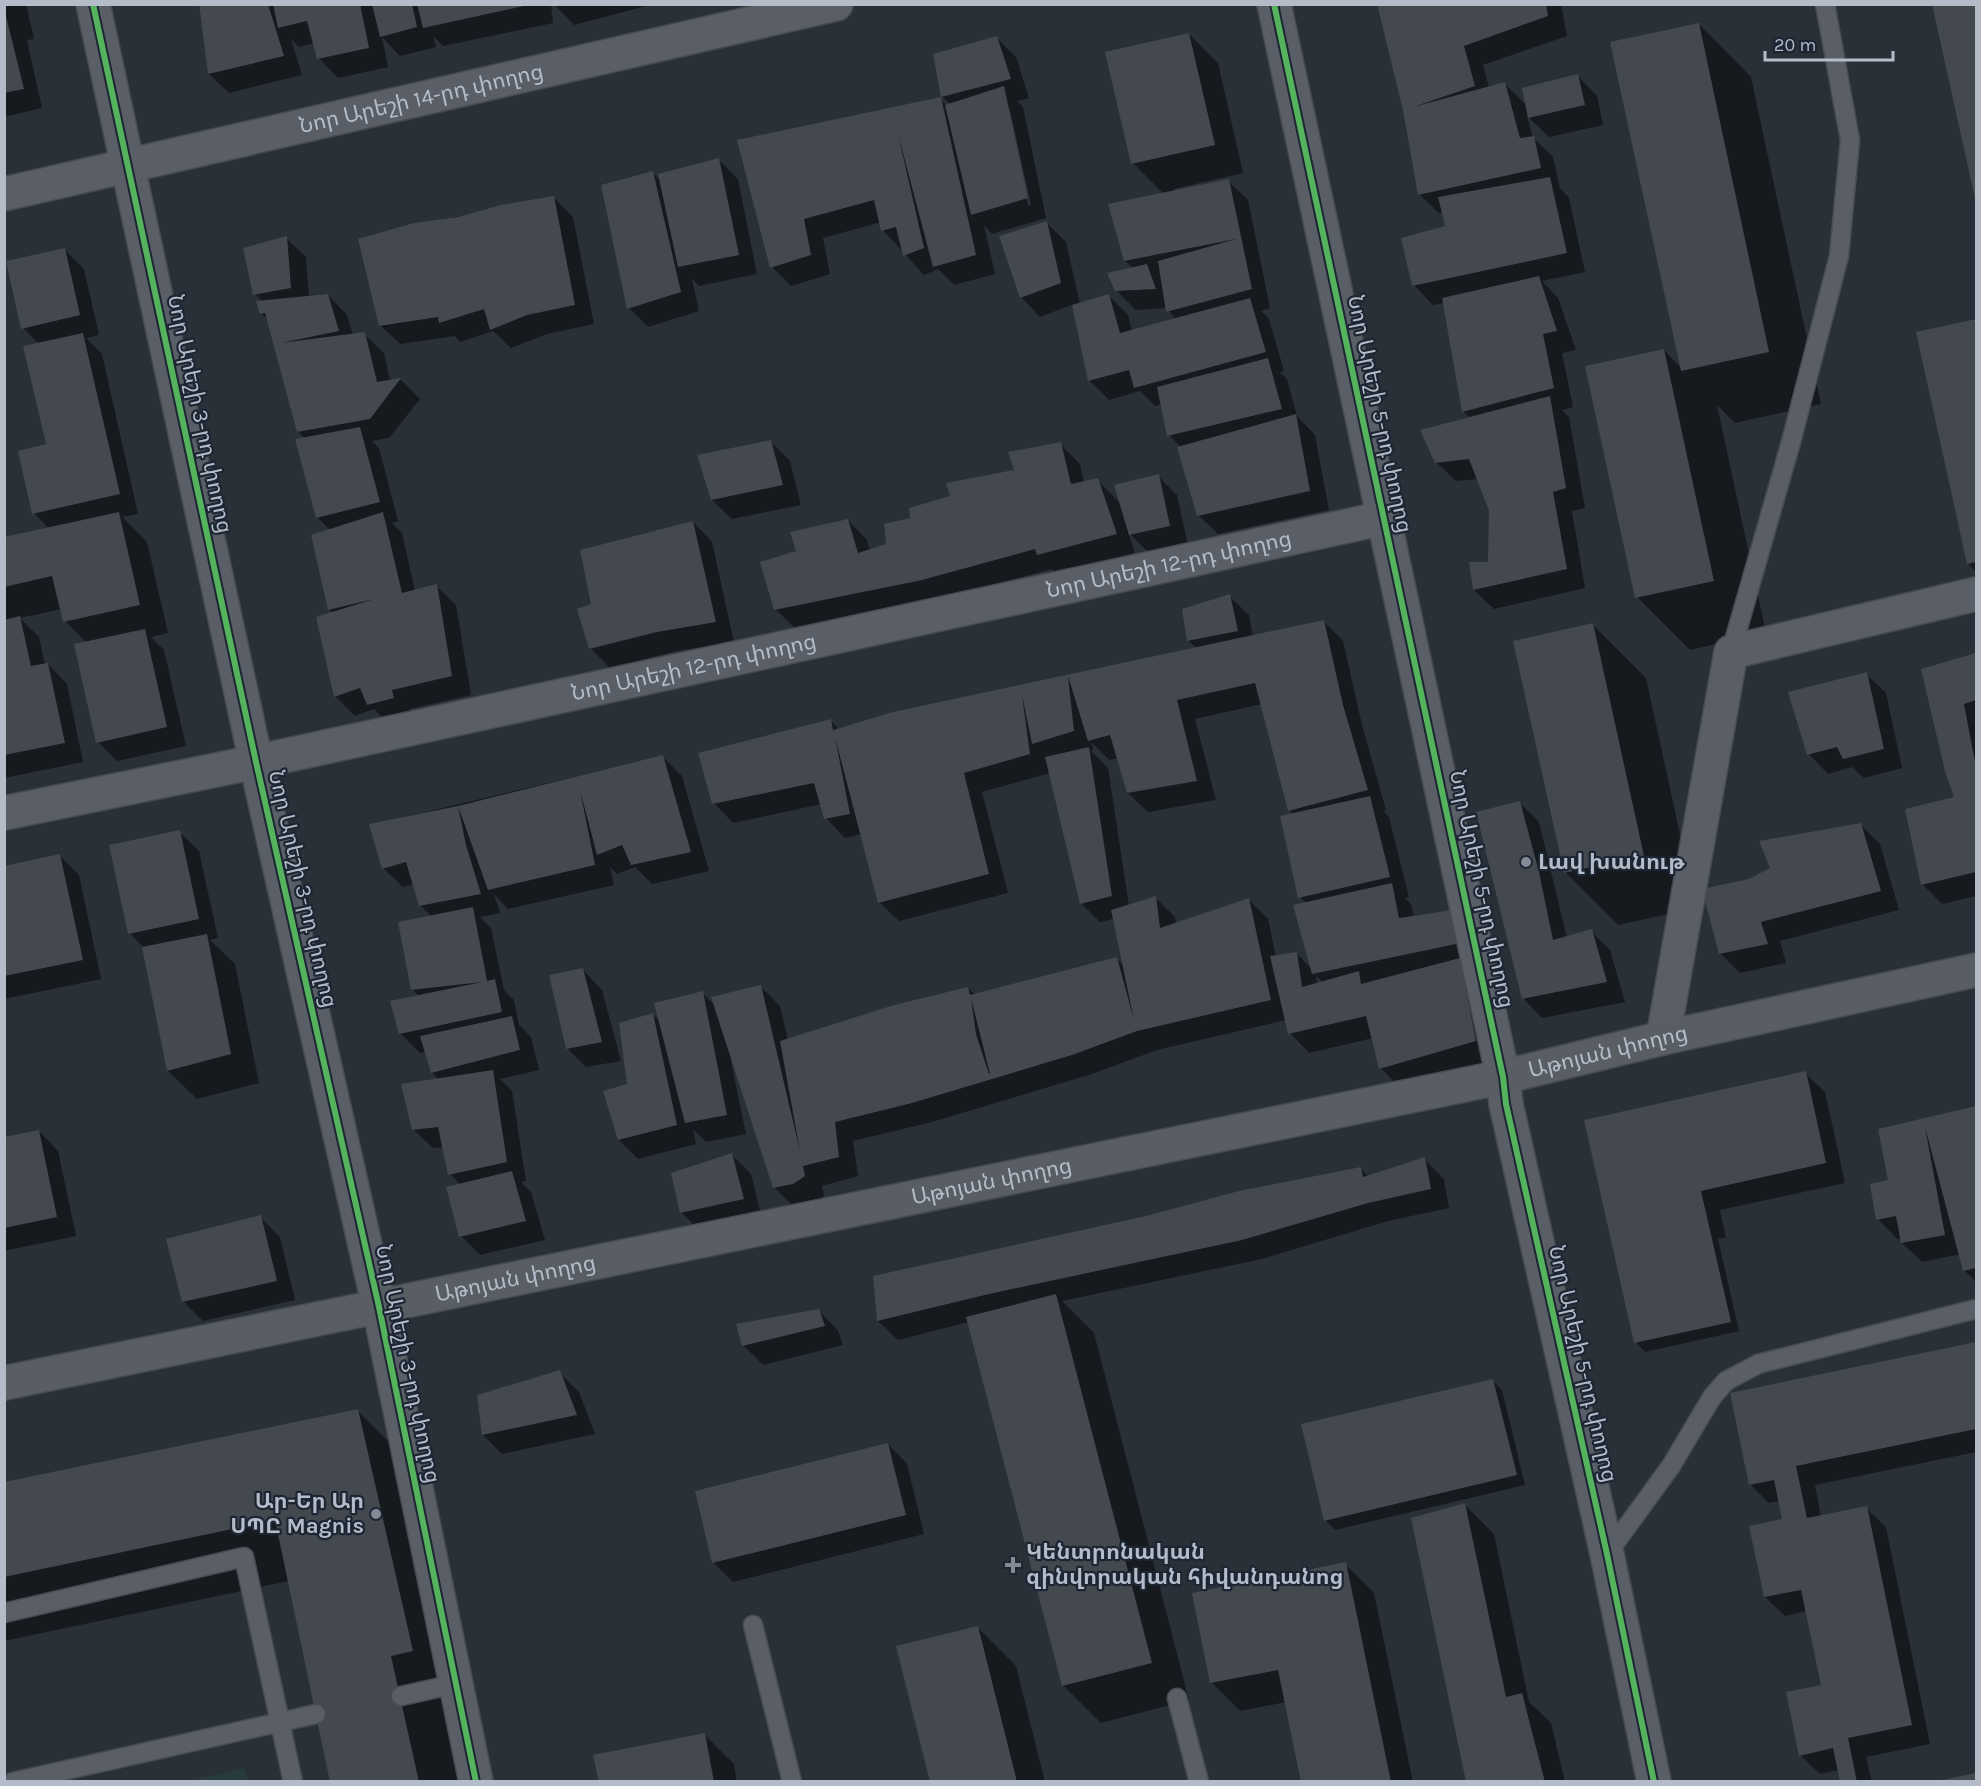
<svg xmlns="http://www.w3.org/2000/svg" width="1981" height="1786" font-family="Karla,'Noto Sans Armenian',sans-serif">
<rect width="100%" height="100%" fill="#2a3038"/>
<!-- green -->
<path fill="#273a3e" d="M244 1768 248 1781H187Z"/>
<!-- shadow -->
<path fill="#0007" fill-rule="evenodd" d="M4 4H26L34 39 27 40 42 108 4 117Z
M199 4H551L553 23 443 46 433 36 436 47 400 56 382 37 388 67 338 78 319 58 314 43 299 47 291 39 302 75 229 93 209 74Z
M554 4H654L574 25Z
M1379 4H1561L1567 36 1483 65 1489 88 1505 84 1527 106 1578 76 1597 96 1603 125 1549 137 1527 116 1533 138 1553 157 1560 188 1569 198 1585 272 1542 281 1558 298 1576 350 1562 353 1573 407 1562 410 1569 417 1585 508 1572 511 1585 588 1494 609 1474 590 1470 563 1489 564 1490 511 1478 479 1456 481 1436 462 1470 418 1463 411 1444 303 1433 305 1414 285 1446 227 1443 212 1439 213 1419 194 1405 110Z
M1934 4H1976V201Z
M1699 24 1751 77 1821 404 1735 423 1717 405 1766 633 1690 650 1637 597 1664 350 1682 369Z
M1189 34 1218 63 1243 173 1174 189V192L1228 181 1248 200 1270 308 1261 311 1269 319 1284 371 1280 372 1287 379 1297 416 1315 435 1329 510 1218 534 1198 515 1181 447 1169 435 1162 404 1155 406 1140 391 1109 400 1090 381 1074 304 1040 317 1021 297 1046 222 1066 242 1080 304 1109 296 1128 315 1132 331 1176 320 1167 308 1136 310 1116 290 1133 268 1125 261 1164 194 1133 163Z
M996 37 1016 57 1029 98 1017 101 1023 107 1046 218 992 234 984 225 995 274 954 285 938 269 924 275 883 230 881 222 823 238 830 274 791 286 772 267 739 141 940 99 947 106H952L942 96ZM1007 110H1010L1031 205 1028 206Z
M719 160 738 179 757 274 699 286 692 279 699 311 648 327 629 308 653 173 661 181Z
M554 198 573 217 594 324 547 334 511 348 493 331 460 342 455 336 400 344 380 325 414 225Z
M286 238 306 257 309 297 328 295 347 315 353 335 364 334 384 353 390 381 401 380 420 399 389 438 372 441 379 448 398 521 392 523 402 533 415 591 436 586 456 605 471 695 410 709 413 717 388 723 374 709 355 716 336 697 317 618 333 613 329 609 330 530 318 518 297 440 305 439 298 431 269 321 261 313 263 302 255 294Z
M65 250 84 269 99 335 86 338 102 354 138 514 122 517 147 542 168 633 151 637 164 650 186 746 117 761 98 742 87 643 65 621 62 609 20 618 39 637 45 665 48 664 67 684 83 762 4 778V539L49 529 34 513 47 445 39 344 23 328Z
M1976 321V572L1968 564 1918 333Z
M770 441 790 461 801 505 732 519 712 500Z
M1060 444 1080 464 1084 483 1097 480 1121 504 1158 476 1177 495 1188 545 1150 554 1128 532 1135 553 1057 574 1052 569 942 598 795 628 775 609 797 552 848 520 867 540 870 551 888 545 911 519 952 497 1015 471Z
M693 522 712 542 734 642 677 651 610 668 590 648 593 605Z
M1229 596 1249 615 1253 637 1324 622 1343 641 1362 725 1386 810 1383 811 1389 817 1409 897 1405 898 1411 904 1414 917 1452 912 1495 1061 1400 1088 1381 1068 1373 1038 1309 1053 1290 1033 1286 1020 1157 1050 1092 1074 932 1122 853 1141 858 1176 822 1186 824 1196 813 1203 794 1207 774 1187 733 1061H731L746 1134 706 1142 693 1129 696 1144 638 1159 619 1140 629 1085 653 1015 661 1022 702 993 716 1006 761 987 780 1006 788 1040 968 988 975 995 1117 959 1125 967 1114 919 1100 922 1081 903 1050 773 982 792 1008 893 899 921 879 902 862 834 845 838 826 818 822 804 733 823 714 803 831 721 839 729 894 713 1197 649 1189 641ZM1262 704 1289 810 1294 815 1300 897 1307 904 1313 970 1297 954 1276 957 1268 919 1249 900 1176 924 1175 917 1156 898 1129 906 1108 768 1091 751 1093 750 1092 743 1109 760 1118 758 1128 793 1148 812 1216 800 1195 719ZM1316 976 1323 982 1317 984Z
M1593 625 1646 678 1696 908 1618 925 1565 872Z
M1976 655V896L1942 904 1923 885 1906 810 1955 798 1923 670Z
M1866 674 1886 693 1902 768 1864 778 1852 767 1828 774 1809 754Z
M662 756 682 776 709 871 652 884 635 867 617 874 610 867 614 885 508 909 494 894 500 913 480 917 491 928 504 990 514 1000 519 1025 531 1037 539 1070 500 1079 512 1091 526 1181 521 1182 531 1192 545 1240 480 1255 461 1236V1185L450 1174 444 1147 433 1148 413 1129 439 1080 432 1072 426 1052 420 1053 400 1033 419 996 412 989 432 917 420 905 414 884 403 887 383 868 371 825Z
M1520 803 1539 822 1567 938 1591 931 1610 950 1625 1002 1542 1018 1523 998Z
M1861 825 1880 844 1899 910 1780 941 1786 963 1740 973 1720 953 1750 881Z
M179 832 199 851 218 938 210 940 235 964 259 1083 197 1099 168 1071 143 947 130 933Z
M60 856 79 875 101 979 4 999V867Z
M583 970 602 990 621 1061 586 1067 567 1048Z
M1805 1073 1825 1092 1845 1183 1720 1210 1726 1238 1718 1239 1739 1331 1645 1352 1636 1342 1586 1121Z
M1976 1107V1282L1965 1271 1961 1254 1922 1262 1902 1243 1901 1238 1897 1239 1878 1219 1890 1182 1880 1130Z
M39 1131 58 1151 76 1236 4 1251V1139Z
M732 1155 751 1174 762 1218 701 1232 681 1212Z
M1424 1159 1444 1179 1449 1208 1388 1221 1262 1259 1062 1301 1094 1333 1189 1700 1101 1723 1063 1685 969 1322 898 1340 878 1321 1360 1168 1369 1177Z
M260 1217 280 1237 295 1300 203 1321 184 1302 168 1240Z
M818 1310 838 1330 843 1345 763 1365 744 1346Z
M1976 1344V1452L1815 1485 1821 1517 1866 1508 1886 1527 1930 1744 1866 1757 1872 1782H1841L1839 1770 1820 1774 1800 1755 1823 1686 1807 1611 1785 1616 1765 1597 1784 1520 1780 1501 1769 1503 1750 1484 1732 1394Z
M559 1372 579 1392 595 1434 502 1454 483 1435Z
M1493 1381 1502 1390 1525 1485 1335 1530 1325 1520Z
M358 1411 411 1464 465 1703 443 1708 459 1782H331L289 1581 4 1641V1483Z
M888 1444 907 1464 924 1534 733 1582 714 1563Z
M1465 1505 1494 1534 1529 1702 1551 1723 1565 1782H1468Z
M1345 1564 1374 1593 1413 1782H1302L1286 1702 1240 1711 1212 1683Z
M978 1628 1016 1666 1045 1782H931Z
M705 1735 734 1764 737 1782H600Z"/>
<!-- building -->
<path fill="#444950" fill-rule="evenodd" d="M199 4H268L284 56 208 74Z
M273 4H360L369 48 317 59 307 21 278 28Z
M372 4H412L417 27 380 37Z
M417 4H524V6L423 28Z
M1377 4H1546L1548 16 1464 46 1475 86 1413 107 1505 82 1520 138 1534 136 1541 168 1418 195 1403 110Z
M1932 4H1976V203Z
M4 8 24 89 4 93Z
M1699 23 1769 352 1681 371 1610 42Z
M1189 33 1215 145 1131 164 1105 52Z
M997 36 1011 79 941 97 976 255 933 267 898 134 924 248 903 256 896 227 881 231 874 200 804 219 811 255 770 268 737 140 941 97 933 54Z
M1578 74 1585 105 1528 118 1522 88Z
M1004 86 1028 198 971 215 945 105Z
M719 158 739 255 678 267 658 174Z
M653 171 681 292 627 309 601 185Z
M1550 177 1567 253 1412 286 1401 238 1445 226 1438 197Z
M1229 179 1252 289 1166 312 1158 261 1236 239 1124 261 1108 204Z
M554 196 575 305 527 315 490 330 484 309 439 323 438 317 379 326 358 239 414 223 458 217 501 205Z
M1047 221 1061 283 1020 298 999 236Z
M287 236 291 288 253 295 243 248Z
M65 248 80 315 21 329 6 261Z
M1147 264 1156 289 1115 291 1107 273Z
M1539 276 1557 331 1543 334 1554 388 1462 412 1442 298Z
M328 294 339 331 281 343 365 332 377 382 401 378 370 419 297 432 265 313 260 314 256 301Z
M1109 294 1120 333 1250 298 1266 352 1134 388 1129 370 1088 381 1072 305Z
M1976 319V562L1967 564 1916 332Z
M83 333 120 494 32 514 18 451 46 444 23 346Z
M1664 349 1714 581 1635 598 1585 366Z
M1268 358 1282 409 1167 436 1157 387Z
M1550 396 1566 488 1553 492 1567 569 1473 590 1469 562H1488L1489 511 1469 459 1435 463 1420 430Z
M1296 414 1310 491 1197 516 1177 447Z
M360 427 380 502 316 518 295 439Z
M771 440 783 485 711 500 697 455Z
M1061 442 1071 484 1098 478 1117 534 1037 555 1035 549 922 580 774 610 760 562 796 551 790 532 848 519 858 553 886 544 884 524 910 518 909 508 950 496 946 483 1014 470 1008 452Z
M1159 474 1170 526 1129 535 1114 485Z
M119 512 140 605 63 622 52 576 4 587V537Z
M383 512 402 593 437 584 452 676 392 690 394 698 367 705 360 688 334 697 316 617 374 599 328 610 311 535Z
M693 521 716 622 657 632 589 649 577 609 591 604 580 550Z
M1230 594 1238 631 1187 641 1182 609Z
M20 616 31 666 48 663 65 743 4 755V620Z
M1324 620 1343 705 1368 790 1288 811 1255 683 1177 700 1197 781 1127 793 1110 735 1088 741 1068 676 1074 731 1032 744 1022 695 1030 754 964 773 989 874 878 903 835 737 850 814 824 819 814 783 712 804 698 753 831 719 833 730 893 712Z
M1593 623 1644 856 1564 873 1513 641Z
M145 629 167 727 96 743 74 644Z
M1976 653V700L1964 704 1976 767V872L1921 885 1905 809 1954 797 1945 771 1921 669Z
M1867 672 1884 749 1843 759 1837 747 1807 755 1788 692Z
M1089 747 1112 896 1080 904 1045 757Z
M663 755 691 852 631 865 622 845 597 855 580 790 595 865 488 890 458 806 466 845 481 894 419 906 406 862 382 869 369 824 458 806Z
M1370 796 1390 877 1298 898 1280 816Z
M1520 801 1539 872 1553 940 1592 929 1607 982 1522 999 1476 812Z
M1861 823 1881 891 1761 922 1768 944 1719 954 1702 889 1749 879 1770 868 1759 841Z
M180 830 199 919 128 934 109 845Z
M60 854 83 960 4 976V866Z
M1392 883 1399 918 1453 910 1456 944 1312 974 1293 905Z
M1156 896 1160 928 1249 898 1271 1000 1137 1031 1072 1055 912 1103 835 1122 839 1157 803 1166 805 1176 793 1184 773 1188 711 997 761 985 800 1151 780 1041 894 1005 968 987 970 995 1117 957 1134 1020 1111 910ZM971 998 990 1074H989L976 1034Z
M473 907 487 981 495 979 502 1012 399 1034 390 1001 482 982 411 990 398 922Z
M207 934 231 1054 167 1071 142 947Z
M1297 952 1302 987 1359 971 1361 984 1460 958 1476 1041 1379 1069 1366 1016 1288 1034 1270 956Z
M583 968 602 1042 566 1049 549 975Z
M703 991 727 1115 685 1123 654 1003Z
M653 1013 677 1125 618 1140 603 1091 627 1084 619 1023Z
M512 1016 520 1050 431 1073 420 1036Z
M493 1070 507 1162 448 1175 438 1127 412 1130 401 1084Z
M1806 1071 1826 1163 1701 1191 1731 1322 1634 1343 1584 1120Z
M1976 1106V1268L1963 1271 1925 1127 1945 1235 1901 1243 1896 1216 1876 1220 1870 1184 1888 1180 1878 1129Z
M39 1130 57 1217 4 1228V1137Z
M732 1153 744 1199 680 1213 671 1173Z
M1425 1157 1431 1189 1368 1203 1242 1240 989 1294 877 1321 873 1276 1146 1216 1239 1191 1361 1167 1363 1177Z
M512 1171 526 1221 459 1237 446 1187Z
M261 1215 277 1281 182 1302 166 1239Z
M1056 1294 1152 1663 1062 1686 966 1317Z
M819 1309 825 1326 742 1346 736 1324Z
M1976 1342V1429L1796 1466 1807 1518 1867 1506 1912 1725 1848 1738 1857 1782H1840L1833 1748 1799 1756 1786 1692 1821 1685 1801 1590 1764 1597 1749 1526 1782 1519 1774 1480 1749 1485 1730 1393Z
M560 1370 577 1415 482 1435 477 1395Z
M1493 1379 1517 1475 1324 1521 1301 1424Z
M358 1409 413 1651 391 1656 419 1782H330L275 1520 4 1577V1482Z
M888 1443 906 1515 712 1563 695 1491Z
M1465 1503 1506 1697 1522 1693 1545 1782H1466L1411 1518Z
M1346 1562 1391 1782H1301L1278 1670 1210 1683 1192 1593Z
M978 1626 1017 1782H930L896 1646Z
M705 1733 714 1782H599L593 1755Z
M1976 1773V1782H1942V1780Z"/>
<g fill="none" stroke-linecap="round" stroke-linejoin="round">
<!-- lane casing -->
<g stroke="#484c53" stroke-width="21">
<path id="lane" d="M1731 652 1791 442 1839 256 1850 140 1825 4
M1607 1554 1671 1466 1712 1397 1726 1381 1758 1364 1976 1309
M4 1613 244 1557 293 1782
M753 1625 792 1782
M401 1696 455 1684
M1177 1698 1199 1782
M13 1782 316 1714"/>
</g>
<!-- street casing -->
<g stroke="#484c53" stroke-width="36">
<g id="street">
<path d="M93 4 256 762 379 1307 476 1782"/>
<path d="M1274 4 1503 1077 1506 1104 1607 1554 1654 1782"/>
<path id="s1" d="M4 194 836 4"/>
<path id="s2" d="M4 813 256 762 1384 518"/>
<path d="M1663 1038 1731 652 1976 594"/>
</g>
</g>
<!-- secondary casing -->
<g stroke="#484c53" stroke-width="36">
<g id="secondary">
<path id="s3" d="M4 1383 1503 1077 1663 1038 1976 970"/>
</g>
</g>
<!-- lane -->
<use href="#lane" stroke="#5a5e66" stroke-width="18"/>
<!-- street -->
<use href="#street" stroke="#5a5e66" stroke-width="33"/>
<!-- secondary -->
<use href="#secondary" stroke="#595d64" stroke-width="33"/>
<!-- cycleway casing -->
<g stroke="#1d2633" stroke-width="10">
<path id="cycleway" d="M93 4 256 762 379 1307 476 1782
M1274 4 1503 1077 1506 1104 1607 1554 1654 1782"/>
</g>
<!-- cycleway -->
<use href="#cycleway" stroke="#56b35d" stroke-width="6"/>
</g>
<!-- markers -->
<g fill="#848b96" stroke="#1d2633" stroke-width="2">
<circle cx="1526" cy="862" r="6"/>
<circle cx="376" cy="1514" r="6"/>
<path d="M1010 1556h6v6h6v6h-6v6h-6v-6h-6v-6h6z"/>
</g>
<g text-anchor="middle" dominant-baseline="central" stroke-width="4.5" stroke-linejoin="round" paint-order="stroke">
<!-- street labels -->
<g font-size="22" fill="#b4bcc9" stroke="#1d2633">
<text stroke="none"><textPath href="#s1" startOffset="428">Նոր Արեշի 14-րդ փողոց</textPath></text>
<text transform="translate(200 414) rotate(78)">Նոր Արեշի 3-րդ փողոց</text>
<text transform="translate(1380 414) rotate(78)">Նոր Արեշի 5-րդ փողոց</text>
<text stroke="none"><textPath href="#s2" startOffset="1191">Նոր Արեշի 12-րդ փողոց</textPath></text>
<text stroke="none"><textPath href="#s2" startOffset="705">Նոր Արեշի 12-րդ փողոց</textPath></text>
<text transform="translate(303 889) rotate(77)">Նոր Արեշի 3-րդ փողոց</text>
<text transform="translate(1482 889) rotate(78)">Նոր Արեշի 5-րդ փողոց</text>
<text stroke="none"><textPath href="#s3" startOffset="1638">Աթոյան փողոց</textPath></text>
<text stroke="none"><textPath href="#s3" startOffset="1008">Աթոյան փողոց</textPath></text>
<text stroke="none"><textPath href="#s3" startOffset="522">Աթոյան փողոց</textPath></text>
<text transform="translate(408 1364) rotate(78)">Նոր Արեշի 3-րդ փողոց</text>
<text transform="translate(1583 1364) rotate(77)">Նոր Արեշի 5-րդ փողոց</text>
</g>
<!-- poi labels -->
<g font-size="22" font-weight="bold" fill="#b4bcc9" stroke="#1d2633" text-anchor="start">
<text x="1538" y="862">Լավ խանութ</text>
<text x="364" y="1501" text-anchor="end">Ար-Եր Ար<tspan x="364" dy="25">ՍՊԸ Magnis</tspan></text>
<text x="1026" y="1552">Կենտրոնական<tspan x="1026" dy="25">զինվորական հիվանդանոց</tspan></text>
</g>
</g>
<!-- border -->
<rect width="1981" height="1786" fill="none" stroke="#b4bcc9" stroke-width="12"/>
<!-- scale -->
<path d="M1765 51v9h128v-9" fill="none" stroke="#b4bcc9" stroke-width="3"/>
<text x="1774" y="51" font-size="18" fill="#b4bcc9" stroke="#1d2633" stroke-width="4.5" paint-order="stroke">20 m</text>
</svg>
